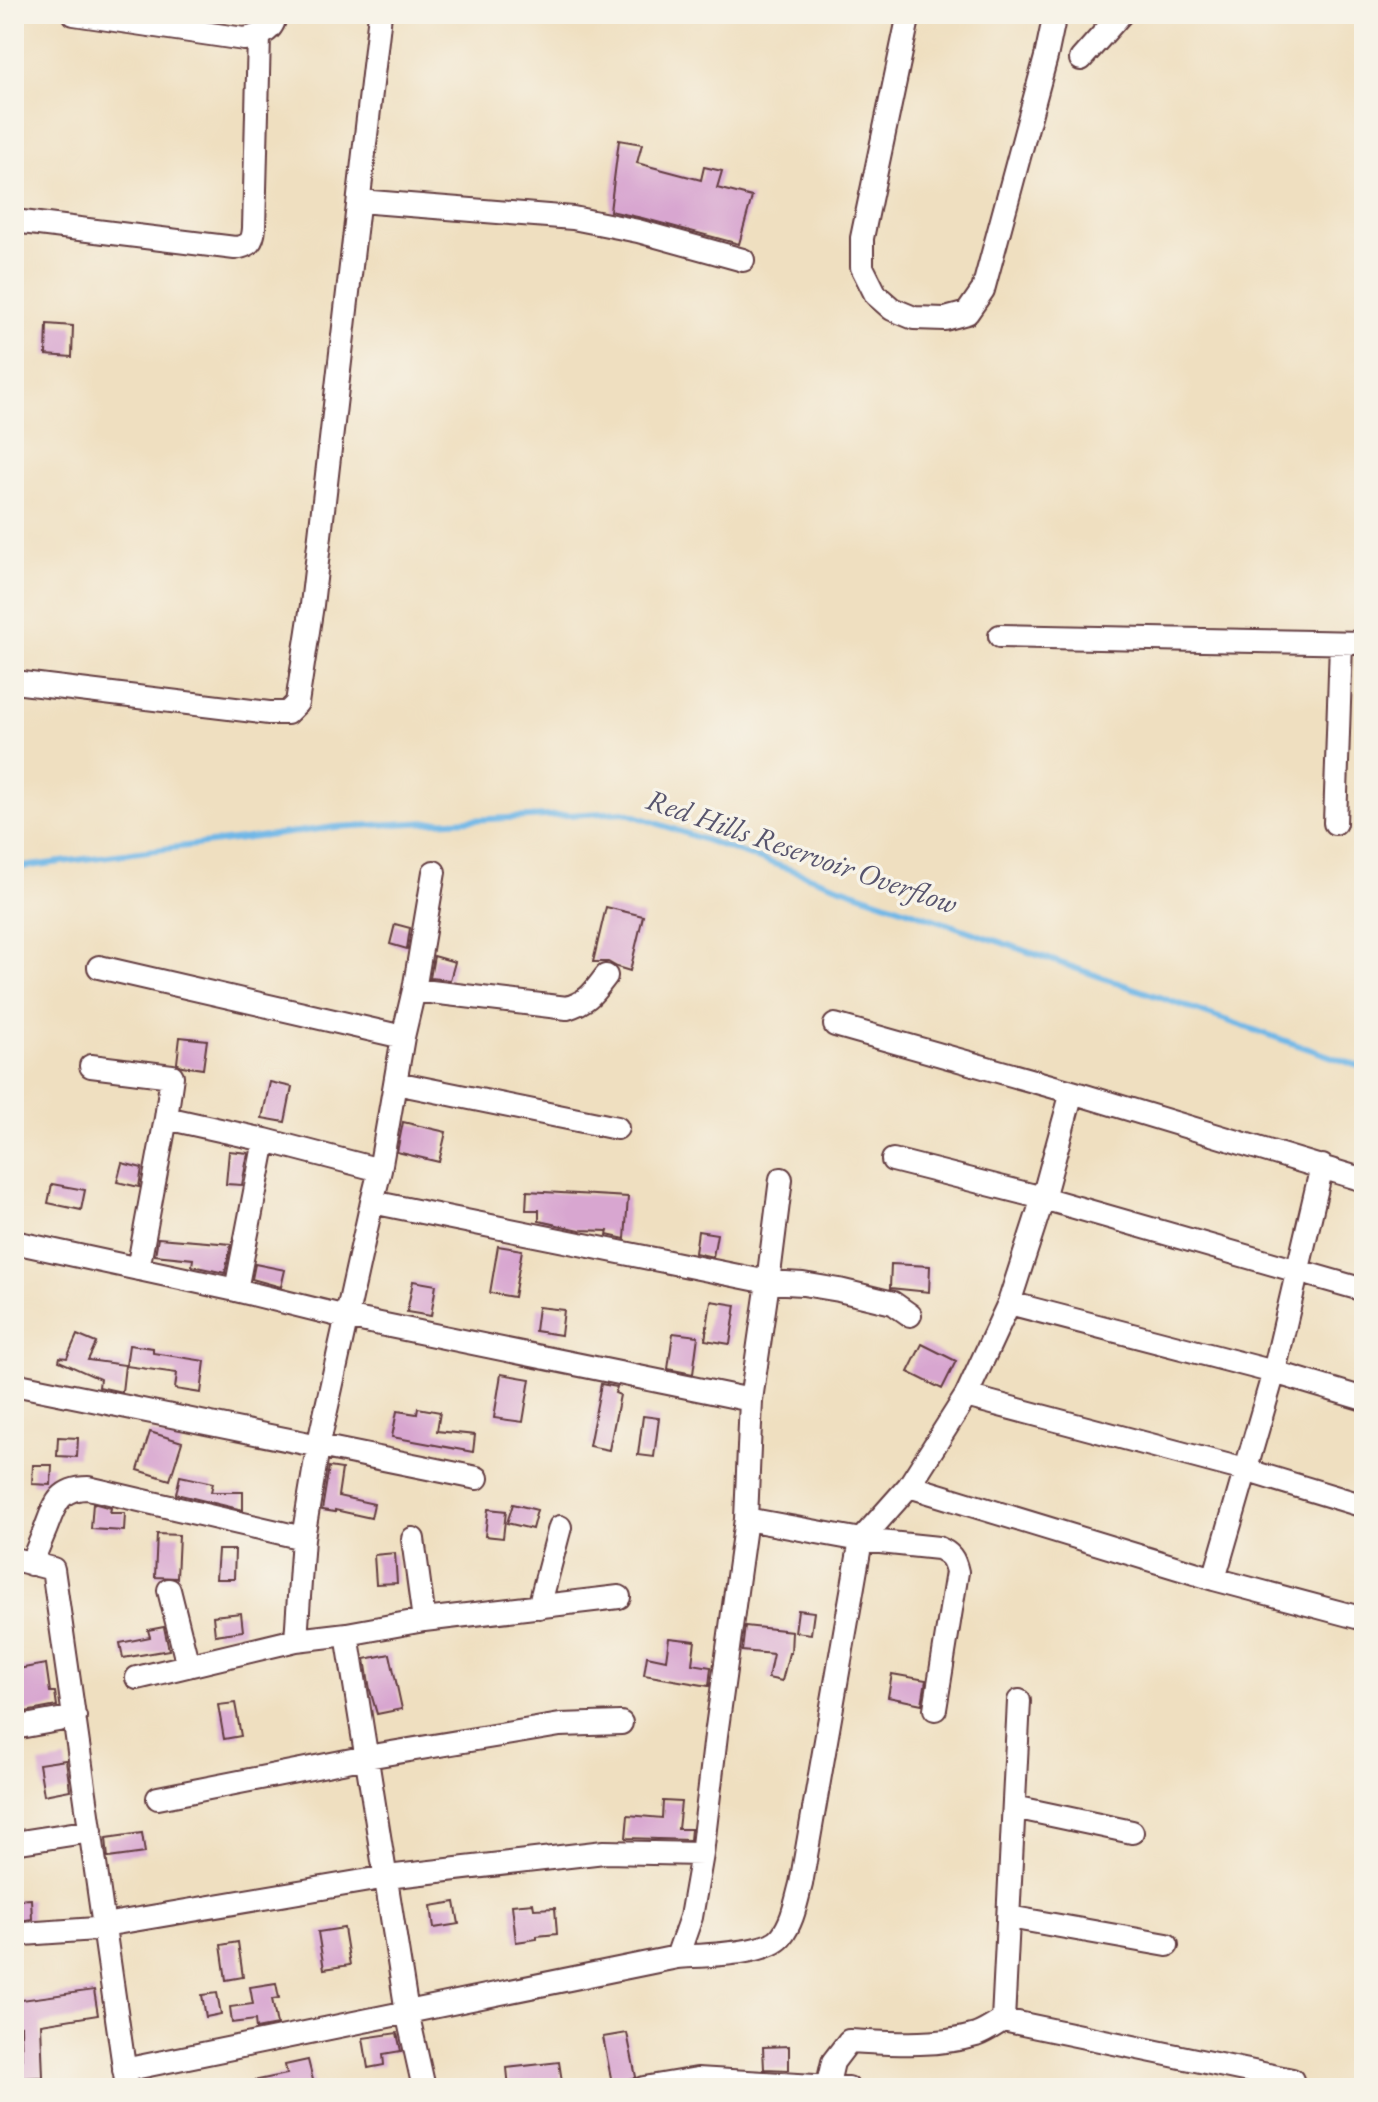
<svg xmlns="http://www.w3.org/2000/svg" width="1378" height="2102" font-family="'EB Garamond',serif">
<rect width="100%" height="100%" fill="#f7f3e8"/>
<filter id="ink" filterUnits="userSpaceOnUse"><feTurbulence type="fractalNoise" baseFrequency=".0125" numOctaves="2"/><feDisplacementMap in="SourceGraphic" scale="16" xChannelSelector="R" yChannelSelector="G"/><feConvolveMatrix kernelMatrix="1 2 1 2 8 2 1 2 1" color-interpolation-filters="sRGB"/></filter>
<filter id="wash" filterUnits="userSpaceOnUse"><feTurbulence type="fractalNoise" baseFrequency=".006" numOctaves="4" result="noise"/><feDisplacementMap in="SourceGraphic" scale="32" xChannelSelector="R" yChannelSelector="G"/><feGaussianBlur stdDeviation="1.8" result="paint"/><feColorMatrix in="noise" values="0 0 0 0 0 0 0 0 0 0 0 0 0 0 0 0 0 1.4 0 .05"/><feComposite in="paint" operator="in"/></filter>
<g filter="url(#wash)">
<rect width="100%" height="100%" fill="#efdfc0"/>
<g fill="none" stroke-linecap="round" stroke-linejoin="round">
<!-- stream -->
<path stroke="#70b7e7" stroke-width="6" d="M14 868 336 827 624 812 1364 1068"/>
</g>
<g id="blocks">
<!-- building -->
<path fill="#d8a6d0" d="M619 140 642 144 637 163 701 180 704 167 722 171 717 188 752 197 739 244 642 218 610 211Z
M47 324 73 326 72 357 46 355Z
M606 907 643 916 630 971 617 967 608 962H593Z
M395 924 410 928 407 949 390 944Z
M434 956 455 962 450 980 430 978Z
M180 1037 207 1040 203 1069 182 1066 177 1063Z
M270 1082 292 1087 285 1122 262 1118Z
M403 1122 446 1132 439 1162 397 1152Z
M229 1151 248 1153 242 1185 226 1184Z
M122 1163 142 1168 139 1187 117 1182Z
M52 1184 85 1190 81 1210 48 1203Z
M527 1191 628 1197 625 1239 607 1235 608 1231 580 1230 539 1221V1210H526Z
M698 1231 717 1234 713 1257 695 1253Z
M158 1238 231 1244 225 1273 192 1266 193 1259 155 1255Z
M498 1246 522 1250 514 1297 490 1293Z
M255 1264 285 1270 281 1287 252 1279Z
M891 1264 930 1266 929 1292 890 1288Z
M413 1281 436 1285 431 1316 407 1312Z
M711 1301 736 1305 730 1344 705 1340Z
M538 1307 564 1310 561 1335 535 1331Z
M673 1333 698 1336 693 1374 668 1369Z
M77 1335 96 1343 88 1360 125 1365 122 1392 99 1387 100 1379 59 1361 60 1357 67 1358Z
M922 1344 956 1361 942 1389 908 1372Z
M129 1345 153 1348V1353L205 1361 201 1393 175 1389 177 1373 126 1366Z
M501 1374 530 1379 523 1422 494 1418Z
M601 1384 617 1387 615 1393 620 1395 609 1450 589 1446Z
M418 1408 440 1412 437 1431 475 1435 473 1452 392 1437 397 1411 417 1414Z
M643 1416 659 1418 654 1457 638 1455Z
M150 1432 182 1442 170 1480 138 1470Z
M58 1437 78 1438 77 1457 57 1456Z
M33 1465H52L51 1485 32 1484Z
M329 1467 342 1469 338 1496 374 1504 371 1518 335 1510V1512L322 1510Z
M180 1476 213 1483 211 1492H243V1510L176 1494Z
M93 1503 111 1508 110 1513H125L124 1531 91 1529Z
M513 1504 537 1510 532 1529 507 1523Z
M488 1509 506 1511 503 1538 485 1536Z
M157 1534 179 1535 177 1578 155 1577Z
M218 1550H235L234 1579H216Z
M395 1553 397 1583 376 1584 374 1555Z
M798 1610 814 1612 811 1634 795 1632Z
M241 1613 243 1631 215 1635 213 1616Z
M745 1626 792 1631 791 1653H789L782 1681 768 1678 773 1654 742 1651Z
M164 1627 169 1650 123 1658 120 1643 150 1637 148 1630Z
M669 1638 695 1641 692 1664 711 1667 709 1686 644 1675 647 1656 666 1660Z
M390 1654 402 1709 377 1714 370 1690 365 1659Z
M46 1664 50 1692H55L57 1706 25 1712 18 1669Z
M892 1674 926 1680 922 1704 888 1697Z
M235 1703 241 1736 224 1739 218 1705Z
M66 1760 70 1790 44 1795 39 1764Z
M663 1801 681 1802 678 1829H691L690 1840 626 1838 628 1815 662 1818Z
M142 1833 145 1853 108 1858 106 1838Z
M31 1899 32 1919 14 1922V1900Z
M455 1902 459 1924 434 1928 431 1906Z
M533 1903 534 1909 555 1908 557 1934 537 1936V1939L516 1942 512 1905Z
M344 1928 350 1965 324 1969 318 1932Z
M238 1942 243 1977 226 1980 221 1945Z
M276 1983 279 1998 272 1999 277 2025 256 2029 255 2020 232 2023 230 2007 253 2004 250 1987Z
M94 1990 98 2015 41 2024 43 2077 22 2078 21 2026 14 2027V2001Z
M217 1993 221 2014 206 2017 202 1995Z
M397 2033 401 2051 383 2054 384 2065 368 2068 363 2038Z
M627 2033 636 2077 634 2079 612 2083 603 2037Z
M789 2046V2070L764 2069 763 2047Z
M308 2060 315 2088H254L253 2081 287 2074 285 2065Z
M559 2062 563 2088H509L507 2068Z"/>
</g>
</g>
<g filter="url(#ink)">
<use href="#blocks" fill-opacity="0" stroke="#633c41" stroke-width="2"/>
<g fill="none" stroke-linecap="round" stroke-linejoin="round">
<!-- minor casing -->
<g stroke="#633c41" stroke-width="26">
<path id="minor" d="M74 14 244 39C259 36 274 32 275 14
M909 14 862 238V267L876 295 892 309 914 318 945 319 967 313 983 290 1046 57 1055 14
M1081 59 1121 14
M359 201 573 218 638 231 743 260
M14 221 235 248C249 246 253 242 254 228L259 36
M1000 636 1364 643
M14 682 269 713H287L297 703 312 605 380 14
M1335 823 1341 643
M99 967 403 1037
M414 990 567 1008C589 1001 593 993 606 976
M835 1025 1072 1092
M91 1066 172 1076 166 1118
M396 1083 617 1128
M893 1160 1043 1198 1364 1290
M781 1179 768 1282 803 1284 839 1290 893 1303 910 1315
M372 1202 380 1170 403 1037 414 990 434 872
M14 1242 236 1290 346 1317 751 1400
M138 1269 166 1118 265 1140 380 1170
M236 1290 265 1140
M1009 1303 1274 1372 1364 1399
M14 1384 477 1478
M966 1396 1245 1470 1364 1506
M909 1486 1214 1579 1364 1619
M746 1519 861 1540 938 1548C950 1553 954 1558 957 1572L935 1709
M413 1539 424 1620
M14 1559 53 1569 127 2088
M31 1564C36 1552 41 1540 46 1528 55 1504 59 1488 88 1488L303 1538
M1214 1579 1274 1372 1322 1166
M169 1590 188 1666
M539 1607 560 1527
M347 1634 407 2012 424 2088
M296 1640 303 1538 318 1447 372 1202 768 1282 751 1400 746 1519 716 1735 702 1854 691 1917 677 1957
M137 1678 296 1640 347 1634 424 1620 619 1597
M14 1728 75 1717
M158 1798 367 1757 560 1725 621 1723
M1014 1807 1132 1832
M14 1843 91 1831
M1009 1917 1167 1945
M14 1937 23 1934 96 1929 104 1925 387 1877 604 1852 702 1854
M1003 2020 1292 2080
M124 2070 677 1957C701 1955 766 1955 781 1937 793 1922 796 1902 801 1884L861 1540 909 1486 966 1396 1009 1303 1043 1198 1072 1092 1364 1180
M644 2088 697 2079 848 2088
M827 2088 833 2062 849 2041C891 2043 935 2047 976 2035 985 2032 995 2025 1003 2020L1019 1701"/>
</g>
<!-- minor -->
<use href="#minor" stroke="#fff" stroke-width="22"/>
</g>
</g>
<g text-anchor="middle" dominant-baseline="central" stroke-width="7" stroke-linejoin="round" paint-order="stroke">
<!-- water labels -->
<g font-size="30" font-style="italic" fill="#57546d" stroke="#f7f3e8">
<text transform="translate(802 851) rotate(19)">Red Hills Reservoir Overflow</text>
</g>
</g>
<!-- margin -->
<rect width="1378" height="2102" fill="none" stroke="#f7f3e8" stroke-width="48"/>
</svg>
